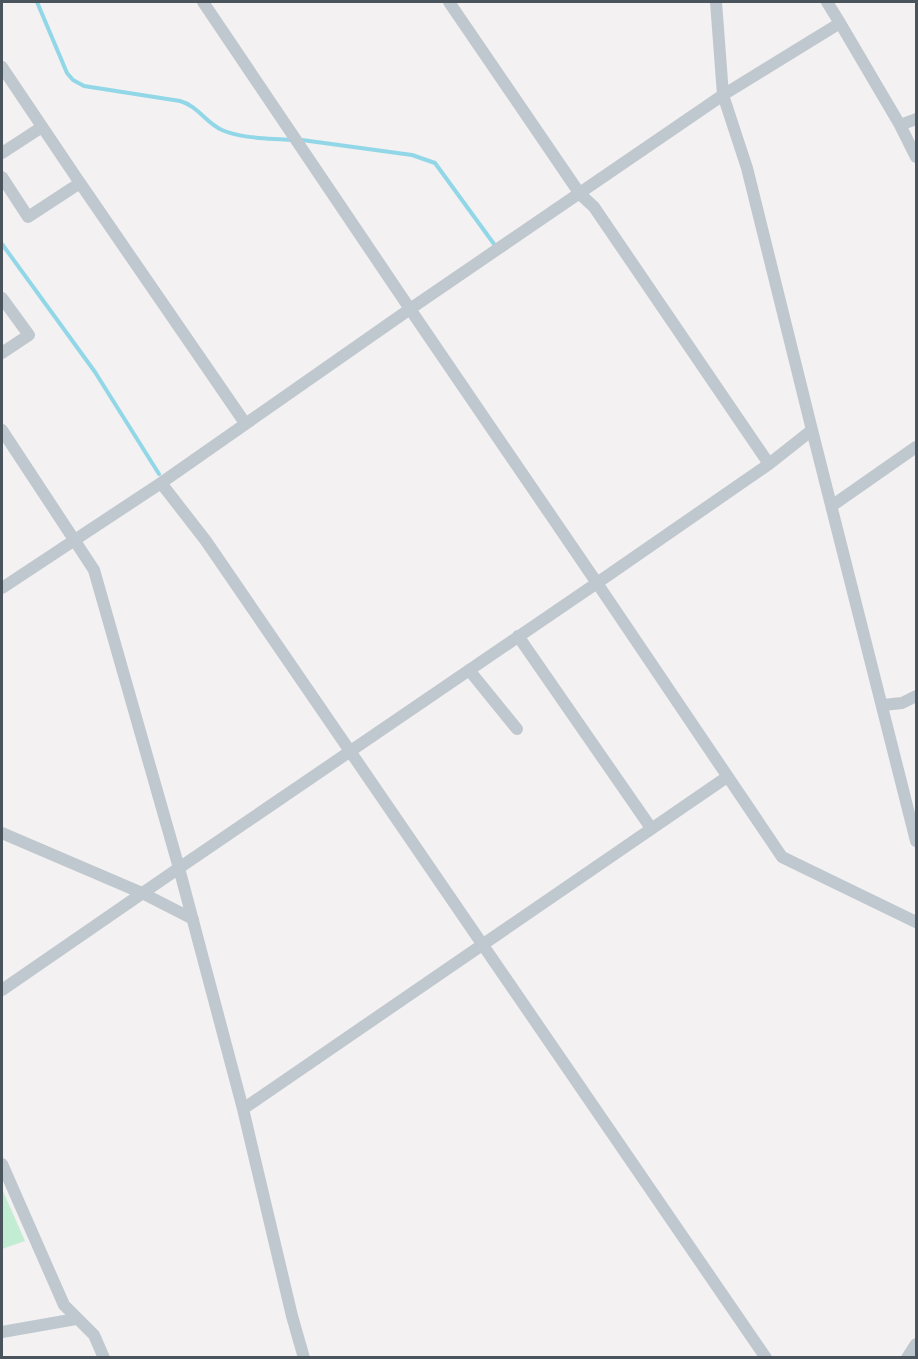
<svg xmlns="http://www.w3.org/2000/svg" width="918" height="1359" font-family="Quicksand,sans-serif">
<rect width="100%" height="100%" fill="#f3f1f1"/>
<!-- green -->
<path fill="#c2edd3" d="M2 1189 25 1241 2 1249Z"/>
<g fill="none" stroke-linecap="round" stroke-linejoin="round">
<!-- stream -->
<path stroke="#92d7e8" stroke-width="4" d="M37 2 67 73 73 80 84 86 180 101C198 106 206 123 222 130 242 139 270 138 291 140
M302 140 412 155 435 163 494 244
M2 244 95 372 159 474"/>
<!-- minor -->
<path stroke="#c0c8cf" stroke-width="12" d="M449 2 580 194 594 207 769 464
M716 2 723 95 747 168 812 430 769 464 597 583 782 857 916 922
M827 2 840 23
M2 67 80 183
M900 125 916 157
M2 153 42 127
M2 177 28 217 80 183 245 423
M2 298 29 335 2 353
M2 430 94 570 179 868 2 990
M812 430 916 841
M161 483 206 541 766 1358
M833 505 916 447
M2 588 161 483 410 309 203 2
M518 636 651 828
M469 670 517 729
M883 705 902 703 916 696
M2 833 142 893 193 919
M243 1109 727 777
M2 1164 64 1305 94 1335 104 1358
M2 1332 76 1319
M304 1358 292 1316 243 1109 179 868 597 583 410 309 723 95 840 23 900 125 916 119
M907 1358 916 1344"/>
</g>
<!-- border -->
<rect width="918" height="1359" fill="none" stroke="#4a545d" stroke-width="6"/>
</svg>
